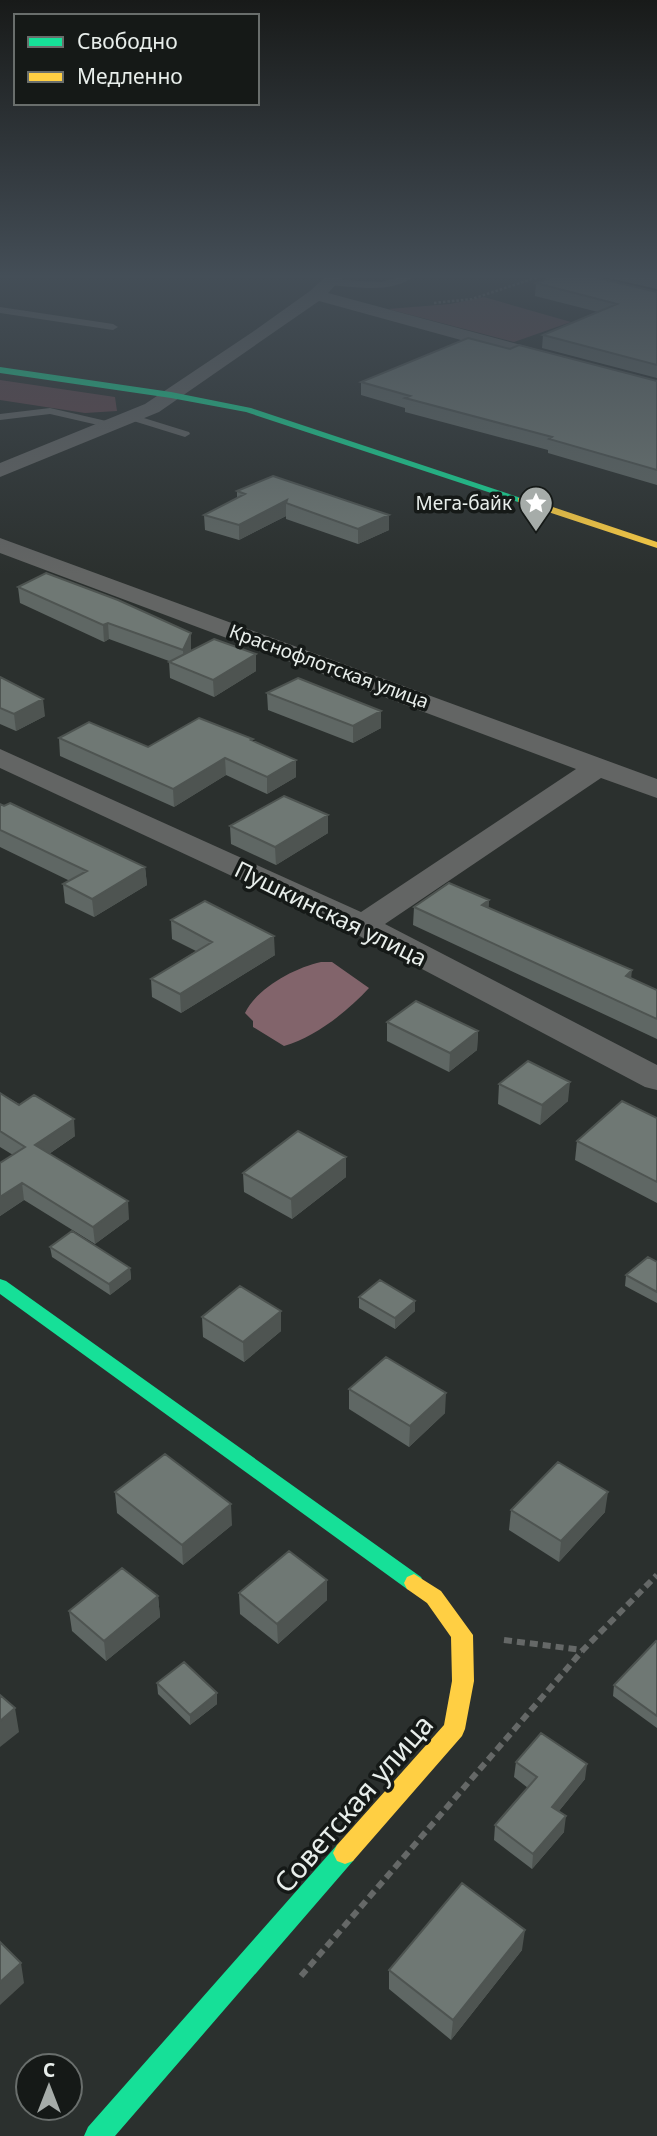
<svg xmlns="http://www.w3.org/2000/svg" width="657" height="2136" font-family="'Noto Sans',sans-serif">
<rect width="100%" height="100%" fill="#2b302e"/>
<!-- green -->
<path fill="#5f454b" d="M484 297 571 322 514 342 388 309 450 304Z
M0 380 115 397 117 411 85 413 0 400Z"/>
<!-- water -->
<path fill="#82646b" d="M321 962H332L369 988C347 1012 315 1037 284 1046L253 1027V1021L245 1013C257 988 294 968 321 962Z"/>
<g fill="none" stroke-linecap="round" stroke-linejoin="round">
<!-- path-far1 -->
<path stroke="#656867" stroke-width="2.5" stroke-dasharray="2.5 2" stroke-linecap="butt" d="M434 303 472 299 541 276"/>
<!-- path -->
<path stroke="#656867" stroke-width="6" stroke-dasharray="8 5" stroke-linecap="butt" d="M504 1640 582 1650
M301 1976 583 1650 657 1575"/>
<!-- lane -->
<path fill="#636564" fill-rule="evenodd" d="M404 276H414C391 295 354 286 326 285L322 282 326 279 381 282Z
M0 307 113 324 118 327 113 330 0 313Z
M50 408 115 423 116 425 111 428 50 414 0 420V414Z
M131 414 189 432 190 434 185 437 127 419 126 417Z"/>
<!-- street -->
<path fill="#636564" fill-rule="evenodd" d="M326 276H344L328 293 566 357 569 361 559 367 319 301 159 412 0 477V463L145 404 254 331 310 291Z
M0 538 657 779V798L601 778 385 924 657 1065V1090L645 1087 352 932 0 768V749L361 912 576 769 0 553Z"/>
<!-- fast -->
<path fill="#16e098" fill-rule="evenodd" d="M0 367 171 392 251 408 527 500 518 502 246 412 171 398 0 373Z
M0 1279 6 1281 421 1577 424 1583 421 1589 414 1592 407 1589 0 1294Z
M345 1842 353 1845 357 1853 353 1861 115 2136H84L88 2127 337 1845Z"/>
<!-- slow -->
<path fill="#ffcf43" fill-rule="evenodd" d="M518 498H526L657 542V548L518 502Z
M414 1574 441 1591 473 1635 474 1681 465 1729 462 1736 353 1861 345 1864 337 1861 333 1853 337 1845 444 1725 452 1681 451 1637 427 1603 407 1589 404 1583 407 1577Z"/>
</g>
<!-- wall -->
<path fill="#5f6764" d="M600 276H657V289Z
M536 283 657 292V378L542 348 543 335 598 312 535 296Z
M510 349 657 381V485L548 453V450L405 412V408L361 395V382Z
M237 491 389 515V530L358 544 286 519V516L239 540 205 530 204 515 237 498Z
M18 587 191 633V651L256 654V671L214 697 170 678 169 661 109 639 104 642 20 603Z
M0 677 45 716 16 731 0 724Z
M267 693 381 711V728L353 743 268 710Z
M59 738 148 747 253 741 296 760V777L267 794 226 775 174 807 60 756Z
M0 804 145 867 147 885 94 917 65 903 63 884 70 881 0 847Z
M230 826 328 833 276 865 231 844Z
M489 900 488 908 631 978 657 990V1039L413 925 414 907Z
M171 920 275 955 181 1013 152 997 151 979 196 951 172 939Z
M387 1022 478 1031 477 1050 449 1072 387 1041Z
M499 1084 568 1101 540 1125 498 1104Z
M0 1093 75 1136 49 1154 129 1219 95 1244 24 1200 0 1216V1163L13 1155 0 1147Z
M657 1118V1203L575 1160 577 1141Z
M243 1173 346 1177 292 1219 244 1192Z
M50 1247 130 1268 131 1279 110 1295 52 1257Z
M657 1262V1303L625 1286 626 1275Z
M359 1297 415 1301V1311L395 1329 359 1308Z
M281 1311V1331L244 1362 203 1337 202 1317Z
M349 1389 445 1413 409 1447 349 1409Z
M115 1492 232 1525 183 1565 117 1513Z
M511 1510 605 1512 559 1562 509 1530Z
M239 1593 327 1600 278 1644 240 1614Z
M158 1596 160 1617 106 1661 72 1631 69 1611Z
M657 1642V1728L613 1696 614 1685Z
M157 1683 217 1704 190 1725 158 1694Z
M516 1762 585 1779 559 1811 564 1832 532 1869 494 1840 495 1825 528 1788 514 1777Z
M522 1950 451 2040 389 1989V1970Z"/>
<!-- shaded-wall -->
<path fill="#4e5451" d="M287 500 286 503V516L239 540V525Z
M389 515V530L358 544V529Z
M108 623 109 639 104 642 103 625Z
M191 633V649L184 667 183 650Z
M256 654V671L214 697 213 680Z
M43 699 45 716 16 731 14 714Z
M381 711V728L353 743V726Z
M225 758 226 775 174 807 173 789Z
M296 760V777L267 794V777Z
M328 815V833L276 865 275 847Z
M145 867 147 885 94 917 92 899Z
M489 900 488 919 482 905Z
M274 936 275 955 181 1013 180 994Z
M632 970 630 989 626 976Z
M478 1031 477 1050 449 1072 450 1053Z
M570 1082 568 1101 540 1125 542 1105Z
M74 1119 75 1136 37 1162 35 1145Z
M346 1157V1177L292 1219 291 1199Z
M22 1183 24 1200 0 1216V1197Z
M128 1201 129 1219 95 1244 93 1227Z
M130 1268 131 1279 110 1295 109 1284Z
M415 1301V1311L395 1329V1318Z
M281 1311V1331L244 1362 243 1342Z
M446 1393 445 1413 409 1447 410 1426Z
M608 1492 605 1512 559 1562 561 1541Z
M231 1504 232 1525 183 1565 182 1545Z
M327 1580V1600L278 1644 277 1624Z
M158 1596 160 1617 106 1661 104 1641Z
M217 1693V1704L190 1725V1715Z
M15 1708 19 1732 0 1747V1721Z
M587 1764 585 1779 550 1822 552 1807Z
M566 1816 564 1832 532 1869 533 1854Z
M525 1930 522 1950 451 2040 453 2020Z
M21 1963 24 1983 0 2005V1982Z"/>
<!-- building -->
<path fill="#6f7874" stroke="#4e5451" stroke-width="2" d="M556 276H589L657 292V365L543 335 617 304 536 283Z
M468 338 510 349 519 345 657 381V470L549 439 552 437 405 398 410 396 361 382Z
M273 476 389 515 358 529 286 503 287 500 239 525 204 515 245 494 237 491Z
M46 573 118 600 191 633 183 650 108 623 103 625 18 587Z
M214 639 256 654 213 680 169 662Z
M0 677 43 699 14 714 0 708Z
M298 678 381 711 353 726 267 693Z
M199 718 253 739 251 740 296 760 267 777 225 758 173 789 59 738 89 722 148 747Z
M284 796 328 815 275 847 230 826Z
M10 803 145 867 92 899 63 884 87 871 0 830V804L4 806Z
M449 883 489 900 482 905 632 970 626 976 657 990V1019L414 907Z
M205 901 274 936 180 994 151 979 212 942 171 920Z
M416 1001 478 1031 450 1053 387 1022Z
M528 1061 570 1082 542 1105 499 1084Z
M0 1093 19 1105 34 1095 74 1119 35 1145 128 1201 93 1227 22 1183 0 1197V1163L25 1147 0 1131Z
M622 1101 657 1118V1182L577 1141Z
M298 1131 346 1157 291 1199 243 1173Z
M72 1231 130 1268 109 1284 50 1247Z
M648 1257 657 1262V1292L626 1275Z
M380 1280 415 1301 395 1318 359 1297Z
M240 1286 281 1311 243 1342 202 1317Z
M386 1357 446 1393 410 1426 349 1389Z
M165 1454 231 1504 182 1545 115 1492Z
M558 1462 608 1492 561 1541 511 1510Z
M289 1551 327 1580 277 1624 239 1593Z
M122 1568 158 1596 104 1641 69 1611Z
M656 1641 657 1642V1716L614 1685Z
M184 1662 217 1693 190 1715 157 1683Z
M0 1695 15 1708 0 1721Z
M541 1733 587 1764 552 1807 566 1816 533 1854 495 1825 537 1777 516 1762Z
M462 1883 525 1930 453 2020 389 1970Z
M0 1942 21 1963 0 1982Z"/>
<!-- sky -->
<linearGradient id="sky" x2="0" y2="1"><stop stop-color="#181a19"/><stop offset="0.48" stop-color="#444e57"/><stop offset="1" stop-color="#444e57" stop-opacity="0"/></linearGradient>
<rect width="657" height="575" fill="url(#sky)"/>
<!-- icons -->
<defs>
<g id="sight-pin" transform="scale(1.75)"><path d="M0 17L-7.5 6A9.5 9.5 0 1 1 7.5 6Z" fill="#a6aca9" stroke="#151917"/><path d="M0-6L1.8-2.2L6-1.7L2.9 1.2L3.7 5.4L0 3.3L-3.7 5.4L-2.9 1.2L-6-1.7L-1.8-2.2Z" fill="#fff"/></g>
</defs>
<g fill-rule="evenodd">
<use href="#sight-pin" x="536" y="503"/>
</g>
<g text-anchor="middle" dominant-baseline="central" stroke-width="7" stroke-linejoin="round" paint-order="stroke">
<!-- far-poi labels -->
<g font-size="19" fill="#e8eeeb" stroke="#151917" text-anchor="end">
<text x="512" y="503">Мега-байк</text>
</g>
<!-- far-street labels -->
<g font-size="19" fill="#e8eeeb" stroke="#151917">
<text transform="translate(329 666) rotate(20)">Краснофлотская улица</text>
</g>
<!-- street labels -->
<g font-size="23" fill="#e8eeeb" stroke="#151917">
<text transform="translate(331 913) rotate(26)">Пушкинская улица</text>
</g>
<!-- near-street labels -->
<g font-size="28" fill="#e8eeeb" stroke="#151917">
<text transform="translate(353 1803) rotate(-49)">Советская улица</text>
</g>
</g>
<!-- legend -->
<rect x="14" y="14" width="245" height="91" fill="#151917" stroke="#696e6c" stroke-width="2"/>
<rect x="28" y="37" width="35" height="10" fill="#16e098" stroke="#696e6c" stroke-width="2"/>
<text x="77" y="49" font-size="21" fill="#e8eeeb">Свободно</text>
<rect x="28" y="72" width="35" height="10" fill="#ffcf43" stroke="#696e6c" stroke-width="2"/>
<text x="77" y="84" font-size="21" fill="#e8eeeb">Медленно</text>
<!-- north arrow -->
<g transform="translate(49 2087)"><circle r="33" fill="#151917" stroke="#696e6c" stroke-width="2"/>
<path d="M0-5L12 26L0 18L-12 26Z" fill="#a6aca9"/>
<text y="-10" font-size="19" font-weight="bold" text-anchor="middle" fill="#e8eeeb">С</text>
</g>
</svg>
